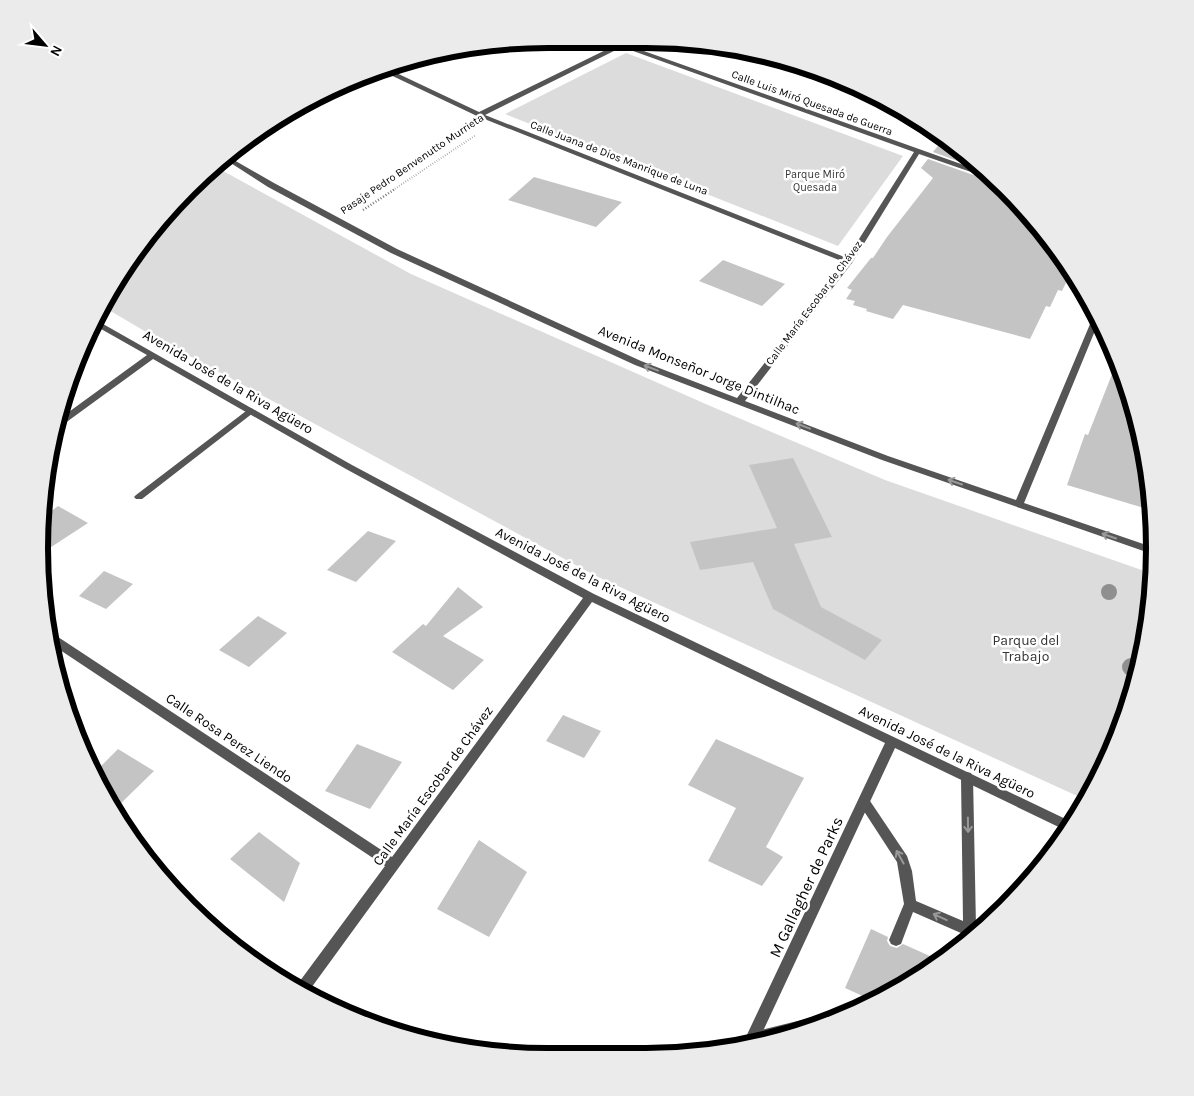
<svg xmlns="http://www.w3.org/2000/svg" width="1194" height="1096" font-family="Karla,sans-serif">
<rect width="100%" height="100%" fill="#fff"/>
<!-- green -->
<path fill="#dcdcdc" d="M626 53 903 156 838 246 505 114Z
M214 166 411 274 708 405 885 480 1153 574 1145 648 1116 743 1086 800 596 576 158 339 102 306 107 294 165 212Z"/>
<!-- building -->
<path fill="#c4c4c4" d="M945 137 985 171 933 152Z
M928 159 996 183 999 182 1006 188 1070 265 1072 270 1062 291 1058 290 1050 307 1046 306 1030 339 903 305 893 319 866 311 867 309 853 305 855 301 846 299 852 290 847 288 871 258H873L887 237 933 178 921 168Z
M534 177 622 202 596 227 508 200Z
M723 260 785 284 762 306 699 281Z
M1118 359 1146 449 1149 489 1144 508 1067 485 1085 434 1088 435Z
M793 458 832 537 794 544 821 607 882 640 865 660 773 609 753 562 700 570 690 542 777 528 749 465Z
M58 506 88 523 42 553 40 520Z
M368 531 396 541 356 582 327 570Z
M104 571 133 584 106 609 79 596Z
M458 587 483 607 443 636 484 660 453 690 392 652 423 624 426 626Z
M258 616 287 633 249 667 219 650Z
M563 715 601 731 584 758 546 741Z
M716 739 804 778 766 847 783 857 762 886 708 861 736 808 688 785Z
M357 744 402 762 370 809 325 791Z
M118 749 154 771 114 810 94 773Z
M259 832 300 863 284 902 230 859Z
M479 840 527 872 489 937 437 909Z
M871 929 888 937 887 941 890 946 897 948 903 944 941 961 929 972 881 997 872 992 865 997 845 988Z"/>
<g fill="none" stroke-linecap="round" stroke-linejoin="round">
<!-- path-far1 -->
<path stroke="#777" stroke-width="2" stroke-dasharray="0.5 2" stroke-linecap="butt" d="M393 190 476 135"/>
<!-- path -->
<path stroke="#777" stroke-width="2.5" stroke-dasharray="1 2" stroke-linecap="butt" d="M363 210 395 189"/>
<!-- lane -->
<path fill="#555" fill-rule="evenodd" d="M250 408 253 409 254 411 253 413 142 499H136L134 497 136 495Z
M967 772 971 773 973 777 976 927 979 930 970 937 913 912 901 944 896 946 891 944 889 940 904 904 897 862 858 802 860 798 864 797 868 798 907 856 912 871 916 901 963 921 961 777 963 773Z
M873 994 879 998 866 1005 865 1002 867 997Z
M846 1009 851 1013 841 1019 752 1045 748 1044 746 1039 748 1034 753 1032Z"/>
<!-- street -->
<path fill="#555" fill-rule="evenodd" d="M622 42 629 43 627 45 989 174 997 181 919 154 852 263 745 401 888 456 1016 500 1093 317 1096 315 1099 321 1024 503 1155 548V555L882 460 635 365 391 253 268 187 223 158 227 156 274 183 397 249 641 361 737 398 844 262 477 116 382 71 388 69 479 112ZM622 47 914 152 847 258 485 115Z
M96 320 352 465 594 594 1074 823 1069 832 1067 831 895 748 757 1044 743 1048 744 1041 885 743 592 602 306 995 294 989 385 866 48 642V632L52 633 392 857 583 598 346 469 153 359 57 429 54 430 55 422 147 355 94 325Z"/>
</g>
<!-- trees -->
<g fill="#8f8f8f">
<circle cx="1109" cy="592" r="8"/>
<circle cx="1131" cy="667" r="9"/>
</g>
<!-- one-way arrows -->
<defs><path id="oneway-shaft" d="M-6 0H5M1.5-3L5.5 0L1.5 3" fill="none" stroke-width="1.6" stroke-linecap="round" stroke-linejoin="round" transform="scale(1.25)"/></defs>
<g stroke="#999">
<use href="#oneway-shaft" transform="translate(651 368) rotate(-159)"/>
<use href="#oneway-shaft" transform="translate(803 426) rotate(-159)"/>
<use href="#oneway-shaft" transform="translate(955 482) rotate(-161)"/>
<use href="#oneway-shaft" transform="translate(1109 536) rotate(-161)"/>
<use href="#oneway-shaft" transform="translate(968 825) rotate(89)"/>
<use href="#oneway-shaft" transform="translate(900 857) rotate(-119)"/>
<use href="#oneway-shaft" transform="translate(940 917) rotate(-155)"/>
</g>
<g text-anchor="middle" dominant-baseline="central" stroke-width="5" stroke-linejoin="round" paint-order="stroke">
<!-- far-street labels -->
<g font-size="11" fill="#000" stroke="#fff">
<text transform="translate(812 103) rotate(20)">Calle Luis Miró Quesada de Guerra</text>
<text transform="translate(619 158) rotate(21)">Calle Juana de Dios Manrique de Luna</text>
<text transform="translate(412 164) rotate(-34)">Pasaje Pedro Benvenutto Murrieta</text>
<text transform="translate(814 303) rotate(-53)">Calle María Escobar de Chávez</text>
</g>
<!-- far-park labels -->
<g font-size="11" fill="#333" stroke="#fff">
<text x="815" y="174">Parque Miró<tspan x="815" dy="13">Quesada</tspan></text>
</g>
<!-- street labels -->
<g font-size="14" fill="#000" stroke="#fff">
<text transform="translate(699 370) rotate(22)">Avenida Monseñor Jorge Dintilhac</text>
<text transform="translate(228 382) rotate(30)">Avenida José de la Riva Agüero</text>
<text transform="translate(583 575) rotate(27)">Avenida José de la Riva Agüero</text>
<text transform="translate(229 738) rotate(34)">Calle Rosa Perez Liendo</text>
<text transform="translate(947 752) rotate(26)">Avenida José de la Riva Agüero</text>
<text transform="translate(433 786) rotate(-54)">Calle María Escobar de Chávez</text>
</g>
<!-- park labels -->
<g font-size="14" fill="#333" stroke="#fff">
<text x="1026" y="640">Parque del<tspan x="1026" dy="16">Trabajo</tspan></text>
</g>
<!-- near-street labels -->
<g font-size="16" fill="#000" stroke="#fff">
<text transform="translate(806 887) rotate(-65)">M Gallagher de Parks</text>
</g>
</g>
<!-- crop -->
<path d="M0 0H1194V1096H0ZM548 48H646A500 500 0 0 1 1146 548V548A500 500 0 0 1 646 1048H548A500 500 0 0 1 48 548V548A500 500 0 0 1 548 48Z" fill="#ebebeb" fill-rule="evenodd"/>
<path fill="none" stroke="#000" stroke-width="6" d="M548 48H646A500 500 0 0 1 1146 548V548A500 500 0 0 1 646 1048H548A500 500 0 0 1 48 548V548A500 500 0 0 1 548 48Z"/>
<!-- north arrow -->
<g transform="translate(45 45) rotate(118)" stroke="#ffffff" stroke-width="4" paint-order="stroke">
<path d="M0-4L9 19L0 12L-9 19Z" fill="#000000"/>
<text y="-8" font-size="14" font-weight="bold" text-anchor="middle" fill="#000000">N</text>
</g>
</svg>
